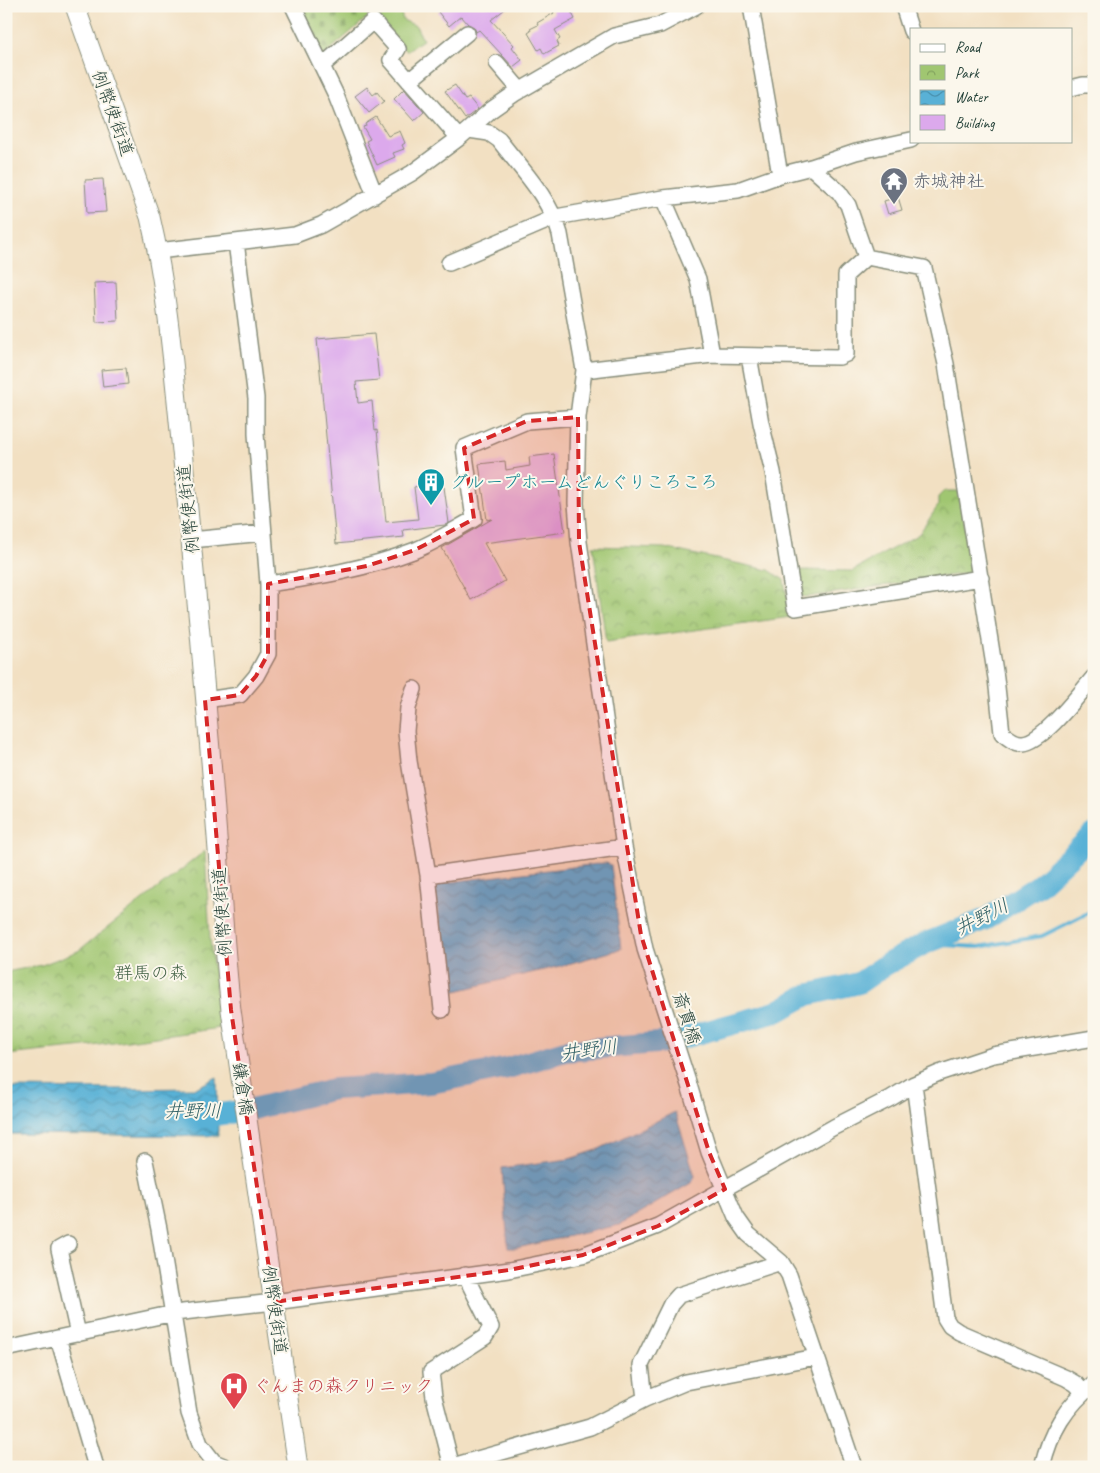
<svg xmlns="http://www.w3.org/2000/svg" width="1100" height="1473" font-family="Caveat,'Klee One',sans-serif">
<defs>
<pattern id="cemetery-stones" width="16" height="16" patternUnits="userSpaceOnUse" patternTransform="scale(1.25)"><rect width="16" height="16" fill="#a0c671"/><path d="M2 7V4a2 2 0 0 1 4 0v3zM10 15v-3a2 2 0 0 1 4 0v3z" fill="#82a25e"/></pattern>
<pattern id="park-crowns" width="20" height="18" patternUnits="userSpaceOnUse" patternTransform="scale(1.25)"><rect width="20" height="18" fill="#a0c671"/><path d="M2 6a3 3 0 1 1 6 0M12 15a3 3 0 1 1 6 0" fill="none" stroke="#82a25e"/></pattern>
<pattern id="water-waves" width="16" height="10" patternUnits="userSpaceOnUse" patternTransform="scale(1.25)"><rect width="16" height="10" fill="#59b1d6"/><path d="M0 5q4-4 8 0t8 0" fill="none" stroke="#4991ae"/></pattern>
</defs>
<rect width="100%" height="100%" fill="#fbf7ec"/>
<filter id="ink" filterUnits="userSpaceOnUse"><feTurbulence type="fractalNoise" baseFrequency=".02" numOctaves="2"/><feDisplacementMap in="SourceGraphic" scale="10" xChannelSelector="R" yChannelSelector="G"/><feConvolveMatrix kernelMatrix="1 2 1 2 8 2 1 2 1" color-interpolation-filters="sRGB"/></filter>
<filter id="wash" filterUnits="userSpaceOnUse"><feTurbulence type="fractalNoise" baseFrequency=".0096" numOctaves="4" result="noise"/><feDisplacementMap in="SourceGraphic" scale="20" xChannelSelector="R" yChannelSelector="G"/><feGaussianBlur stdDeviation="1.12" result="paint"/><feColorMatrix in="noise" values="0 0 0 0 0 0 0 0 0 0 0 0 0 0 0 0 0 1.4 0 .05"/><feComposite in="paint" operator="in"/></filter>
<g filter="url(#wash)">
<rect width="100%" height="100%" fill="#f2e0c2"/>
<!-- cemetery -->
<path fill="url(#cemetery-stones)" stroke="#608252" d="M300 6H362L369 16 323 56Z"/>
<!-- park -->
<path fill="url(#park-crowns)" stroke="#608252" d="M944 491H960L971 570 967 573 807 597 802 596 798 570 852 571 919 534 938 506V497Z
M593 546 664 548 769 570 784 580 791 617 606 642Z
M205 851 210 938 220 1028 85 1047 6 1055V972L42 965 78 951Z"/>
<!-- garden -->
<path fill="#a0c671" stroke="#608252" d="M370 6H408L401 13 403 20 416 26 423 40 406 51 396 40Z"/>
<!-- water -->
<path fill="url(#water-waves)" stroke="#3c7785" d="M606 863 611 865 621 949 564 965 452 992 434 889 441 883Z
M217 1077 218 1136 6 1134V1088L116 1089 196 1088Z
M675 1112 695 1176 691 1183 619 1225 517 1248H508L502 1168 569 1159 597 1150Z"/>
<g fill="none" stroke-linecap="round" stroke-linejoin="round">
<!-- stream -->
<path stroke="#59b1d6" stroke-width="4" d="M924 944 979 947 1042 936 1094 910"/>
<!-- river -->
<path stroke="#59b1d6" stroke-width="22" d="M188 1119 248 1110 334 1089 431 1083 508 1068 565 1051 668 1042 776 1012 807 995 859 983 887 964 924 944 986 919 1039 885 1094 834"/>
</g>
<g id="blocks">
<!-- building -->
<path fill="#dca9ec" d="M445 6H509L491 20 514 45 512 47 522 60 513 67 479 30 476 32 474 27 468 24 461 16 449 26 438 12Z
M551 6H568L575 19 555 30 560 39 557 41 559 46 544 54 541 48 538 50 528 33 531 31 530 29 538 25 537 23 554 13Z
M455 85 465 100 469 98 478 109 465 119 445 91Z
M367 87 373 95 377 92 384 101 369 113 355 96Z
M404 89 424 112 414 121 394 99Z
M376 117 388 136 400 131 405 143 402 145 404 149 393 153 395 157 377 165 366 141 370 139 363 127 366 126 365 124Z
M103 179 106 212 87 213 85 180Z
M898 197 902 210 888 214 884 201Z
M116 282 118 321 96 322 94 283Z
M374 334 379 380 356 382 358 403 372 401 375 431 377 430 386 522 418 519 414 487 419 486 418 482 437 480 438 487H444L449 523 445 525 403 530 404 537 336 544 317 339Z
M126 368 128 384 103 387 101 370Z
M554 454 565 532 484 543 505 581 471 600 442 548 492 519 487 520 479 464 505 461 506 470 530 466 529 457Z"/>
</g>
</g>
<g filter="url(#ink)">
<use href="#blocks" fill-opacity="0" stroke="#888e7b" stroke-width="1"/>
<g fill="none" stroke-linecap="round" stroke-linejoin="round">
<!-- minor casing -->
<g stroke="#888e7b" stroke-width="18">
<path id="minor" d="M293 6 335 93 375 195
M751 6 780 175
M903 6 911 31
M497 63 520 90
M322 66 373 21 398 49 391 60 459 138
M409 81 467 33
M1071 88 1083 85H1094
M469 130 489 133 499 140C521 169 550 198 560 234L584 370 578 417 576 503 579 542 624 847 645 949 689 1085 709 1152 736 1217 748 1234 781 1262 789 1275 854 1467
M663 198 698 279 712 355
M158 251 295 235 321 225 412 173 459 138 491 110 514 94 614 36 660 25 696 6
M866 257 924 268 946 364 996 678 1002 733C1008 738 1015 744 1023 743 1044 741 1079 694 1094 677
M449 263 556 217 663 198 738 190 780 175 811 167 856 152 911 140
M749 356 761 423 773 472 795 608 981 578
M584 370 712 355 839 357 846 354V275L866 257 848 205 839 192 811 167
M191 540 263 533
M268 584C317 577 366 569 413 551 434 543 454 530 474 519L464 448 527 421 578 417
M414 689 408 708 406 731 409 761 428 875 442 1010
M205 700 240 695 256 676 268 654V584L256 434V398L236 242
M428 875 624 847
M914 1084 945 1318 950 1326 959 1332 1066 1378 1076 1384 1083 1392
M145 1161 159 1229 189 1413 200 1444 214 1462 226 1467
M68 1244 59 1249 78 1334
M58 1338 96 1467
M6 1349 174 1313 274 1302 509 1270 583 1255 658 1226 834 1127 891 1098 914 1084 939 1073 993 1055 1094 1038
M645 1399 641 1365 671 1304 679 1295 781 1262
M449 1467 590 1427 645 1399 686 1382 816 1357
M452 1467 434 1397 431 1372 485 1337 491 1327 465 1275
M1042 1467C1050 1432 1066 1406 1094 1384"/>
</g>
<!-- major casing -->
<g stroke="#888e7b" stroke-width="21">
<path id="major" d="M75 6 150 217C168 293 174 373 182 451 196 584 208 717 218 850 222 904 225 957 231 1010L298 1467"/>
</g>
<!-- minor -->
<use href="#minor" stroke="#fff" stroke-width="15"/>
<!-- major -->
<use href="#major" stroke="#fff" stroke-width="19"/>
</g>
</g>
<!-- marked area -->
<path fill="#d62828" fill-opacity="0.2" stroke="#d62828" stroke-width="4" stroke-dasharray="10 6" stroke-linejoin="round" d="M578 417 579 542 641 935 709 1152 725 1189 658 1226 583 1255 509 1270 274 1302 231 1010 205 700 240 695 256 676 268 654V584L367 566 415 550 474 519 464 448 527 421Z"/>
<!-- icons -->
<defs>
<g id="temple-pin" transform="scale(1.4375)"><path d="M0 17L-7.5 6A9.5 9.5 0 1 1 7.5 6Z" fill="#6b7280" stroke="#fbf7ec"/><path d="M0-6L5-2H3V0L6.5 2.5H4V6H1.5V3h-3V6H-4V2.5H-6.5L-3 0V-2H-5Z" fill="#fff"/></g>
<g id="building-pin" transform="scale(1.4375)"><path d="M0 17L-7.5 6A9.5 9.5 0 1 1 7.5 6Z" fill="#0f9aa8" stroke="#fbf7ec"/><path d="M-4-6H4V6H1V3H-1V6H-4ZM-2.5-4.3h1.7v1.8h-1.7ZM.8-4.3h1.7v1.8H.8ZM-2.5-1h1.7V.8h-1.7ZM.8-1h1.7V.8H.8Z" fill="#fff"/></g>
<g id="hospital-pin" transform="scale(1.4375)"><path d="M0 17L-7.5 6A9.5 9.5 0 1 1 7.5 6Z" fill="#e0444e" stroke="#fbf7ec"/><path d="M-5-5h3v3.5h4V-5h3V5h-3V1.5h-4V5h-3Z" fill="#fff"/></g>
</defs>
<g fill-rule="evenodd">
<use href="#temple-pin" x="894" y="181"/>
<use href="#building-pin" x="431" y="482"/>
<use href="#hospital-pin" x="234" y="1386"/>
</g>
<g text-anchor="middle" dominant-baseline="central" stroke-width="4" stroke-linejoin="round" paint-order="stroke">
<!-- street labels -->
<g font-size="18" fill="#1f3d34" stroke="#fbf7ec">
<text transform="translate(113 113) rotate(70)">例幣使街道</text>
<text transform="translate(188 509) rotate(-96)">例幣使街道</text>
<text transform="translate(222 912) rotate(-94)">例幣使街道</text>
<text transform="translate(687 1018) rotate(72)">斎貫橋</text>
<text transform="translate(243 1089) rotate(81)">鎌倉橋</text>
<text transform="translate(275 1310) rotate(82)">例幣使街道</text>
</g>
<!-- worship labels -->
<g font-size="18" fill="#5b616d" stroke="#fbf7ec" text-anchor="start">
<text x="913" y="181">赤城神社</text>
</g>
<!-- culture labels -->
<g font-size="18" fill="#0d838f" stroke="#fbf7ec" text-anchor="start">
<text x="450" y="482">グループホームどんぐりころころ</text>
</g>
<!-- park labels -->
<g font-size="18" fill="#3f5f43" stroke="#fbf7ec">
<text x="151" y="973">群馬の森</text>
</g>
<!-- health labels -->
<g font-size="18" fill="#be3a42" stroke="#fbf7ec" text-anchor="start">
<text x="253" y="1386">ぐんまの森クリニック</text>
</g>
<!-- water labels -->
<g font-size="19" font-style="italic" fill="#306065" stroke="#fbf7ec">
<text transform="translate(982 917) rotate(-27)">井野川</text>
<text transform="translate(589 1050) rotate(-7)">井野川</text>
<text x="193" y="1111">井野川</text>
</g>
</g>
<!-- margin -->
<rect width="1100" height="1473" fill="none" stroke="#fbf7ec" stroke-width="25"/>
<!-- legend -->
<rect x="910" y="28" width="162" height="115" fill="#fbf7ec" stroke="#a3ada2"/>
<rect x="920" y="44" width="25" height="8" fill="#ffffff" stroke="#a3ada2"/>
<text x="955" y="52" font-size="15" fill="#1f3d34">Road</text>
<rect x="920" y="65" width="25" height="15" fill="url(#park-crowns)" stroke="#a3ada2"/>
<text x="955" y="78" font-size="15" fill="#1f3d34">Park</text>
<rect x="920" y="90" width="25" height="15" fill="url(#water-waves)" stroke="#a3ada2"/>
<text x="955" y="102" font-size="15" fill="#1f3d34">Water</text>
<rect x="920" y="115" width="25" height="15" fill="#dca9ec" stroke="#a3ada2"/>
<text x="955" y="128" font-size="15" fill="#1f3d34">Building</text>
</svg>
